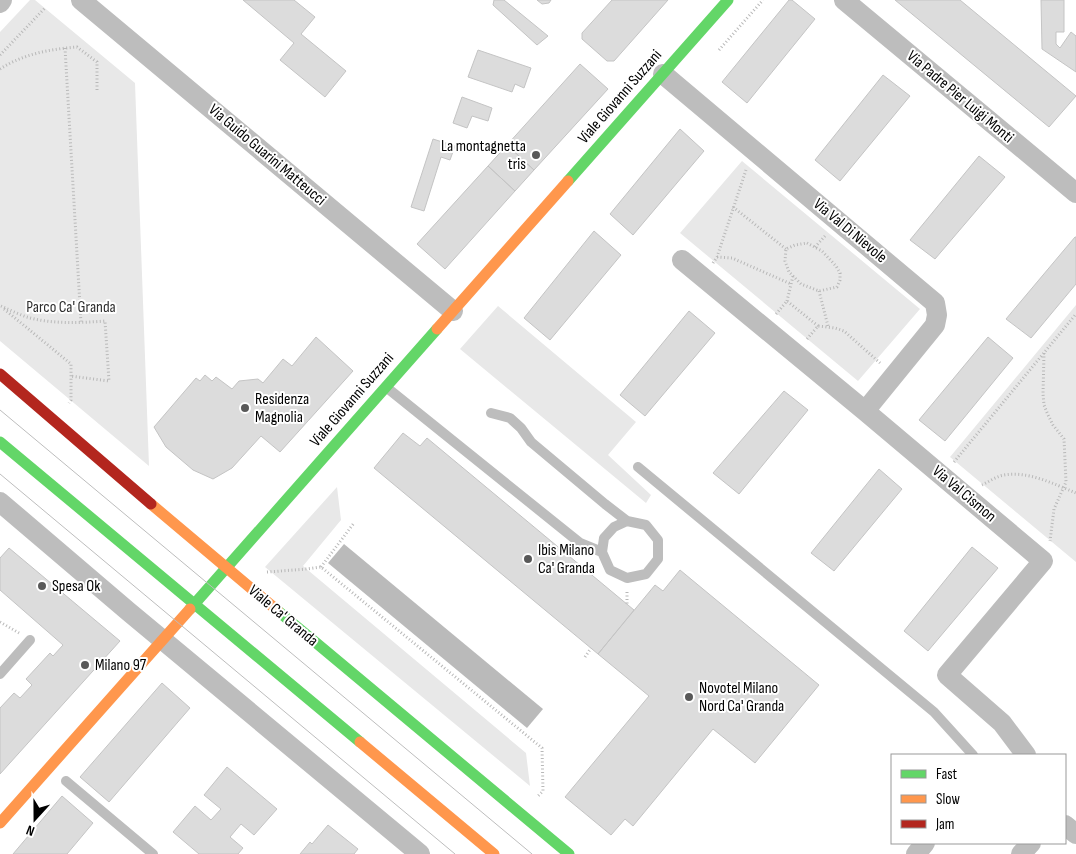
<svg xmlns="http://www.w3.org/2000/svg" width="1076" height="854" font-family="'Sofia Sans Condensed',sans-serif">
<rect width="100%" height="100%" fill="#fff"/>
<!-- green -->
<path fill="#e8e8e8" d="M30 0H35L135 83 149 466 0 341V32Z
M742 161 920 309 858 381 680 233Z
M1076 305V562L950 457Z
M498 306 636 422 608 455 651 495 646 503 460 349Z
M337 487 341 520 303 566 526 753 530 786 265 567Z"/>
<!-- water -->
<path fill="#bababa" d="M344 544 543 709 527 728 328 563Z"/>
<!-- building -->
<path fill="#dcdcdc" stroke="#c4c4c4" d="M243 0H294L315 17 301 34 346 71 325 97 280 60 294 43Z
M494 0H504L548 36 537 45 493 5Z
M537 0H551L549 3 542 4Z
M612 0H668L614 61H607L582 39V33Z
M789 0H792L815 19 747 103 722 82Z
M895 0H960L1076 96 1049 127Z
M1041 0H1064V32H1056V44L1060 48 1071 32 1076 36V72L1042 49Z
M478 50 531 68 524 88 515 84 512 92 468 77Z
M580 64 608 89 534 170 507 145Z
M883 75 910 96 840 181 815 160Z
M462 97 492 108 488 121 472 116 467 128 453 123Z
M680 129 704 151 633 235 610 214Z
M433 139 455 146 450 160 441 157 424 211 411 207Z
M507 145 534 170 515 191 488 166Z
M979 156 1005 177 935 259 910 240Z
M488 166 515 191 445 269 417 244Z
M594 231 621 255 550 340 524 318Z
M1075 237H1076V284L1031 338 1006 319Z
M689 311 715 333 645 416 620 395Z
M316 337 353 371 280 452 261 436 232 468 213 479 193 470 166 447 154 427 196 378 200 381 205 375 212 381 216 377 232 389 239 381 258 379 263 383 283 359 292 366Z
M988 337 1013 358 945 441 919 420Z
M784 391 808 410 739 494 713 473Z
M403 433 420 446 427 438 634 610 598 654 374 468Z
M879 469 902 489 834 571 811 553Z
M972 547 998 568 928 651 904 631Z
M9 548 120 641 0 774V708L14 693 20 698 32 685 26 679 50 653 53 656 63 645 0 590V558Z
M680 570 819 685 755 763 713 729 633 826 625 819 611 835 565 797 649 696 598 654 655 585 663 591Z
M162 683 190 708 109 802 80 777Z
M227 767 277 809 254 835 241 824 230 837 243 848 238 854H199L173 832 195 806 211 820 221 809 204 795Z
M62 796 93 823 67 854H13Z
M328 825 358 849 354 854H300L310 842 312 844Z"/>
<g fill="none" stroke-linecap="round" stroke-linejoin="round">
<!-- path -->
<path stroke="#b8b8b8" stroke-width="3" stroke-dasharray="1 2.5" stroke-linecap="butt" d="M65 48 81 323
M719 50 763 0
M0 55 45 8
M0 69C23 54 51 49 77 47L97 62V90
M733 207 786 249
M807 243 822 251 836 266 840 273V280L837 287 819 291 801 284 789 272 785 261 786 249 795 245Z
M815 247 825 236
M717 257 732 258 791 284
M713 263 717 257 746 170
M819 291 828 326
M787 301 793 276
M1 306C10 310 20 315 30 318 54 324 80 323 105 321L109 381 70 376
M4 309 71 364V400L69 403
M776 314 787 301 818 326
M807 339 818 326 835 328 844 331 880 363
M1044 353 1043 394 1044 405 1048 415 1053 425 1064 439 1066 482 1054 509 1050 541
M954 462 1076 314
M982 485C988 482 994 478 1000 476 1025 469 1054 484 1076 493
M321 567 354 523
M267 572 307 569 321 567 542 748 543 791 537 797
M627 592V604
M0 622 19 633
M585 657 591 648"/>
<!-- lane -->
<path stroke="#bdbdbd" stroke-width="10" d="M386 387 580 543 602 552 610 570 627 578 646 574 658 559V540L646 525 627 521 614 527 604 538 602 552
M491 413 510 418 521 428 531 442 605 504 627 521
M638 467 934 712 973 755
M0 674 30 640
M66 781 153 854"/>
<!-- street -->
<path stroke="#bdbdbd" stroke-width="20" d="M81 0 453 311
M844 0 1076 193
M0 3 2 0
M663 74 935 303 937 315 935 325 865 411
M682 260 865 411 1043 561 947 675 1002 723 1026 755
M0 502 129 612 420 854
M1065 825 1076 834
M916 854 925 843
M1021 854 1031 843"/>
<!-- fast -->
<path stroke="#63d668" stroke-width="11" d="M568 181 728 0
M0 442 360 742
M190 609 437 329
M278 611 569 854"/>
<!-- slow -->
<path stroke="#ff974d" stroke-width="11" d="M437 329 568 181
M151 504 278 611
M360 742 494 854
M0 823 190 609"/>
<!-- jam -->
<path stroke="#b3261e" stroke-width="11" d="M0 374 151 504"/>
<!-- tram -->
<path stroke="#bdbdbd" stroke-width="1" d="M0 410 532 854
M0 474 455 854"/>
</g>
<!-- markers -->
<g fill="#595959" stroke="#fff" stroke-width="2">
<circle cx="536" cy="155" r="5"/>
<circle cx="245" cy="408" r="5"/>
<circle cx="528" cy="559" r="5"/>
<circle cx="42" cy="586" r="5"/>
<circle cx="85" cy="665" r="5"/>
<circle cx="689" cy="697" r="5"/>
</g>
<g text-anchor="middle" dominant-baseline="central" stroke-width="4" stroke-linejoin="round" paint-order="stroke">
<!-- street labels -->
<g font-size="16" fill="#000" stroke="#fff">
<text transform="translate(620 97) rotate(-49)">Viale Giovanni Suzzani</text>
<text transform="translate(960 97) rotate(40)">Via Padre Pier Luigi Monti</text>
<text transform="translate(267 155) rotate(40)">Via Guido Guarini Matteucci</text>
<text transform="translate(850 231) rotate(40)">Via Val Di Nievole</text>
<text transform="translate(352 400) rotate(-49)">Viale Giovanni Suzzani</text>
<text transform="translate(964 494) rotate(40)">Via Val Cismon</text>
<text transform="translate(283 616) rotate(40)">Viale Ca' Granda</text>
</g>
<!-- poi labels -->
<g font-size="16" fill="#000" stroke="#fff" text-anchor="start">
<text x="526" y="146" text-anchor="end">La montagnetta<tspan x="526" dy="18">tris</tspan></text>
<text x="255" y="399">Residenza<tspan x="255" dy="18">Magnolia</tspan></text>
<text x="538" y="550">Ibis Milano<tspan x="538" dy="18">Ca' Granda</tspan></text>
<text x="52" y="586">Spesa Ok</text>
<text x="95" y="665">Milano 97</text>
<text x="699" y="688">Novotel Milano<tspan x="699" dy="18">Nord Ca' Granda</tspan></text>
</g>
<!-- park labels -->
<g font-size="16" fill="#2d2d2d" stroke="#fff">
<text x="71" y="307">Parco Ca' Granda</text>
</g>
</g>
<!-- legend -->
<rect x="891" y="754" width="175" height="90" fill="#ffffff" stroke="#999999"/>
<rect x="901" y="770" width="25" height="8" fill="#63d668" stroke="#999999"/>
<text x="936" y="779" font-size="15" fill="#000000">Fast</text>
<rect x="901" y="795" width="25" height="8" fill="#ff974d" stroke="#999999"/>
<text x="936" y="804" font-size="15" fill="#000000">Slow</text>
<rect x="901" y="820" width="25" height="8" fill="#b3261e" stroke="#999999"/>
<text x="936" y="829" font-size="15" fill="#000000">Jam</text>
<!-- north arrow -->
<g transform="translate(35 819) rotate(201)" stroke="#ffffff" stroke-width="4" paint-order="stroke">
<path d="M0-4L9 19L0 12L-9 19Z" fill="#000000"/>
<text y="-8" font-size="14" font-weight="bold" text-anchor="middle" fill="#000000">N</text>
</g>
</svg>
